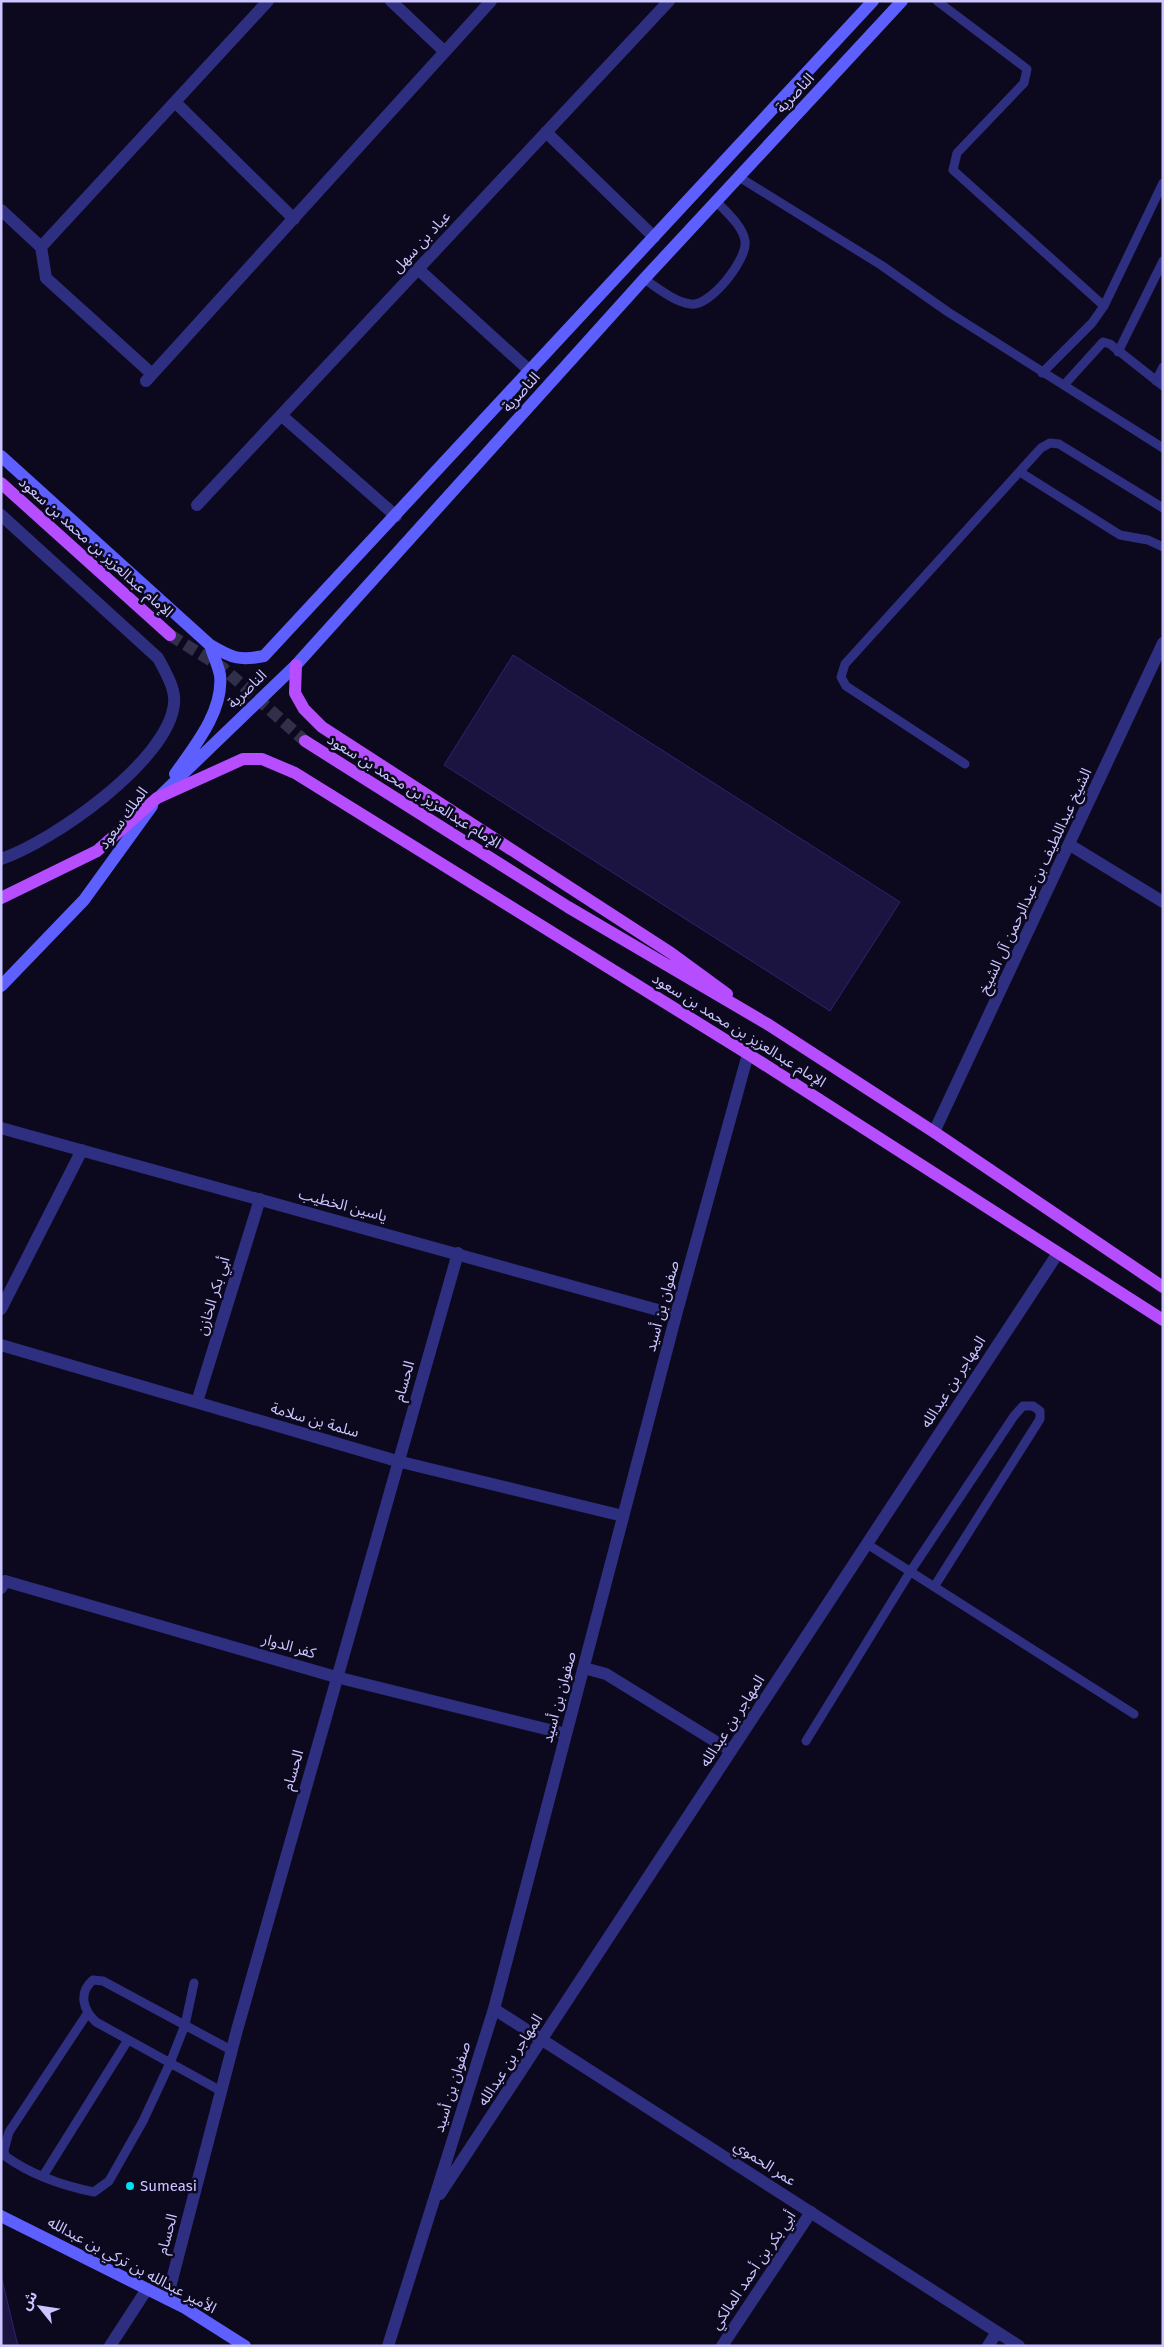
<svg xmlns="http://www.w3.org/2000/svg" width="1164" height="2347" font-family="'Fira Sans','Noto Sans Arabic',sans-serif">
<rect width="100%" height="100%" fill="#0c091e"/>
<!-- building -->
<path fill="#1b1441" stroke="#2f236f" d="M513 655 900 902 830 1011 444 765Z
M1 2275 18 2346H1Z"/>
<g fill="none" stroke-linecap="round" stroke-linejoin="round">
<!-- primary-tunnel -->
<path stroke="#322f4b" stroke-width="12" stroke-dasharray="12 6" stroke-linecap="butt" d="M170 635 223 668 305 741"/>
<!-- lane -->
<path stroke="#2f2f82" stroke-width="9" d="M937 1 1027 69 1024 83 957 153 953 170 1104 306
M739 177 881 265 948 312 1163 448
M644 279C658 288 674 302 691 304 710 307 748 259 745 241 743 226 726 212 716 201
M1118 352 1163 261
M1042 373 1092 323 1104 306 1163 183
M1156 381 1163 367
M1064 385 1103 342 1110 344 1163 386
M1020 472 1120 535 1148 540 1163 547
M965 764 846 686 841 677 845 664 1041 448 1050 443 1059 444 1163 508
M867 1544 1134 1714
M806 1741 910 1572 1014 1416 1023 1406H1033L1040 1411V1419L934 1587
M87 2014 9 2132 4 2150 5 2156C30 2174 64 2186 94 2192L109 2181 143 2121 170 2063 185 2025 194 1983
M221 2091 96 2022C83 2010 78 1993 93 1980L103 1981 231 2050
M43 2176 128 2040"/>
<!-- street -->
<path stroke="#2f2f82" stroke-width="12" d="M391 1 445 52
M175 102 294 219
M546 132 654 237
M1 210 41 247 46 278 152 374
M41 247 268 1
M418 269 530 371
M146 381 491 1
M281 415 396 516
M197 505 669 1
M1 515 158 658C165 671 176 689 174 704 168 761 52 842 1 859
M1070 845 1163 902
M1 1128 676 1315
M934 1132 1163 643
M1 1309 82 1150
M1 1345 397 1461 623 1516
M197 1402 260 1199
M1 1588 5 1581 336 1677 566 1734
M584 1668 606 1674 731 1751
M494 2009 1019 2346
M440 2194 1058 1253
M167 2299 237 2030 458 1253
M110 2346 147 2289
M388 2346 494 2009 676 1315 748 1054
M722 2346 811 2212
M988 2346 997 2332"/>
<!-- secondary -->
<path stroke="#5d5fff" stroke-width="12" d="M1 456 210 645C232 658 239 661 264 656L873 1
M175 774C194 747 224 711 220 675 218 665 213 655 210 645
M161 795 296 665 644 279 902 1
M1 986 84 900 152 806
M1 2216 185 2308 245 2346"/>
<!-- primary -->
<path stroke="#b64dff" stroke-width="12" d="M1 483 170 635
M296 665 295 693 304 709 322 727 671 953 727 994
M305 741 568 907 769 1025 934 1132 1163 1287
M1 898 97 851 157 798 243 759H262L295 773 748 1054 1163 1320"/>
</g>
<!-- markers -->
<circle fill="#00e1f1" stroke="#0c091e" stroke-width="2" cx="130" cy="2186" r="5"/>
<g text-anchor="middle" dominant-baseline="central" stroke-width="5" stroke-linejoin="round" paint-order="stroke">
<!-- street labels -->
<g font-size="15" fill="#cbc6ff" stroke="#0c091e">
<text transform="translate(795 93) rotate(-47)">الناصرية</text>
<text transform="translate(421 242) rotate(-47)">عباد بن سهل</text>
<text transform="translate(521 392) rotate(-48)">الناصرية</text>
<text transform="translate(96 547) rotate(42)">الإمام عبدالعزيز بن محمد بن سعود</text>
<text transform="translate(247 689) rotate(-44)">الناصرية</text>
<text transform="translate(414 791) rotate(32)">الإمام عبدالعزيز بن محمد بن سعود</text>
<text transform="translate(123 818) rotate(-54)">الملك سعود</text>
<text transform="translate(1035 881) rotate(-65)">الشيخ عبداللطيف بن عبدالرحمن آل الشيخ</text>
<text transform="translate(739 1030) rotate(32)">الإمام عبدالعزيز بن محمد بن سعود</text>
<text transform="translate(343 1205) rotate(15)">ياسين الخطيب</text>
<text transform="translate(213 1296) rotate(-73)">أبي بكر الخازن</text>
<text transform="translate(662 1306) rotate(-75)">صفوان بن أسيد</text>
<text transform="translate(404 1381) rotate(-74)">الحسام</text>
<text transform="translate(953 1382) rotate(-57)">المهاجر بن عبدالله</text>
<text transform="translate(315 1420) rotate(16)">سلمة بن سلامة</text>
<text transform="translate(289 1646) rotate(16)">كفر الدوار</text>
<text transform="translate(559 1697) rotate(-75)">صفوان بن أسيد</text>
<text transform="translate(732 1721) rotate(-57)">المهاجر بن عبدالله</text>
<text transform="translate(293 1770) rotate(-74)">الحسام</text>
<text transform="translate(510 2060) rotate(-57)">المهاجر بن عبدالله</text>
<text transform="translate(452 2087) rotate(-73)">صفوان بن أسيد</text>
<text transform="translate(765 2163) rotate(33)">عمر الحموي</text>
<text transform="translate(167 2234) rotate(-75)">الحسام</text>
<text transform="translate(132 2265) rotate(28)">الأمير عبدالله بن تركي بن عبدالله</text>
<text transform="translate(753 2270) rotate(-56)">أبي بكر بن أحمد المالكي</text>
</g>
<!-- poi labels -->
<g font-size="15" fill="#cbc6ff" stroke="#0c091e" text-anchor="start">
<text x="140" y="2186">Sumeasi</text>
</g>
</g>
<!-- border -->
<rect width="1164" height="2347" fill="none" stroke="#cbc6ff" stroke-width="5"/>
<!-- north arrow -->
<g transform="translate(40 2307) rotate(300)" stroke="#0c091e" stroke-width="4" paint-order="stroke">
<path d="M0-4L9 19L0 12L-9 19Z" fill="#cbc6ff"/>
<text y="-8" font-size="14" font-weight="bold" text-anchor="middle" fill="#cbc6ff">ش</text>
</g>
</svg>
